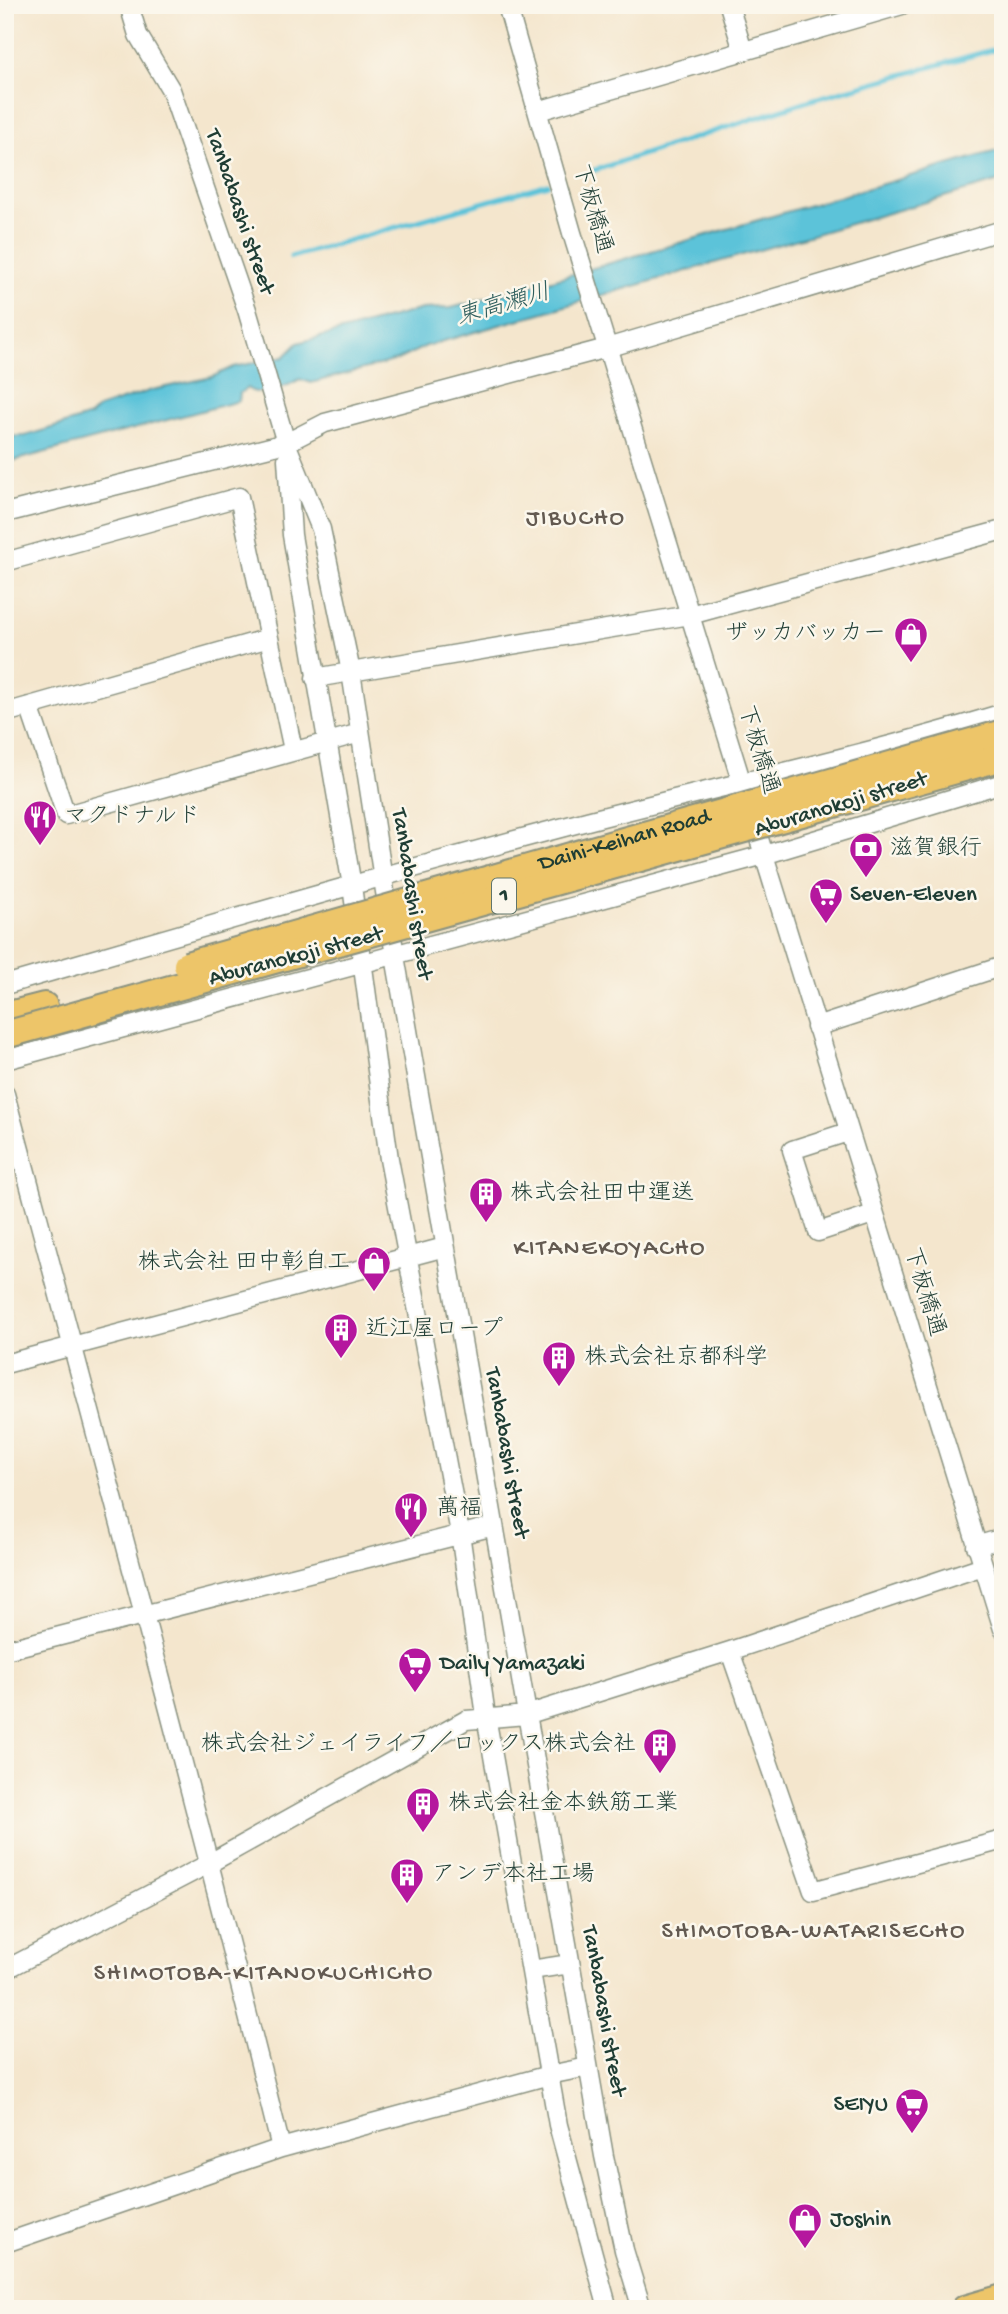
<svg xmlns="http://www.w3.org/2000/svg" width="1008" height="2314" font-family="'Gochi Hand','Klee One',sans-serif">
<rect width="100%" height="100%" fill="#fbf7ec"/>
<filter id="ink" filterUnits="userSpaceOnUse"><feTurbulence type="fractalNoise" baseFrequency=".0143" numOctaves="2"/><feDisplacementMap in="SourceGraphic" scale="14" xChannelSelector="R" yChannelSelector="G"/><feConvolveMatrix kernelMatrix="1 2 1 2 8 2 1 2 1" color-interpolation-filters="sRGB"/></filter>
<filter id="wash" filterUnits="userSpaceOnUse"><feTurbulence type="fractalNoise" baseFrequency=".00686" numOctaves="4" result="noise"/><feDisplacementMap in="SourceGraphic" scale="28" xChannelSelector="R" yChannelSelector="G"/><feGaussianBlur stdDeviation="1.57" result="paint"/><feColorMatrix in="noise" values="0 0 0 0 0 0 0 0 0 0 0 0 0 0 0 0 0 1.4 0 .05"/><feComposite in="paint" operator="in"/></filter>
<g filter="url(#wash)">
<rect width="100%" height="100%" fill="#f4e6cd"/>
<!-- water -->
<path fill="#5cc3d9" stroke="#3e8086" stroke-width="2" d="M1003 149V180L426 346 397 360 311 383 300 379C287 386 260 399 247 388L240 393 239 401 5 463V437L25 436 68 423 90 416 98 408 152 390 212 377 233 367 284 357 298 343 422 309 451 308 490 298Z"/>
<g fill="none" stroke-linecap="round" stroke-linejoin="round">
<!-- stream -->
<path stroke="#5cc3d9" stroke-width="5" d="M592 171 814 99 1003 47
M291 257 548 184"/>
</g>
</g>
<g filter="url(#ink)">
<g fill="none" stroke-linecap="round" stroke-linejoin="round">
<!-- minor casing -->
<g stroke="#8a9280" stroke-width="21">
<path id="minor" d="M129 5 138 35 171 90 247 310 286 443 321 529 351 672 395 956 604 2156 624 2250 642 2309
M507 5 572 233 1003 1629
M729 5 743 51
M538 111 902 5
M287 459 292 535 352 886 389 1159 460 1533 486 1716 558 2125 608 2309
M5 513 286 443 325 423 607 348 1003 230
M5 562 239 497 269 638
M315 678 690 615 1003 530
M29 706 66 815 360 733
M5 713 269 638 293 750
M5 985C199 929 392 872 587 821 726 785 866 755 1003 713
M816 1027 1003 966
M5 1060 764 855 1003 783
M5 1094C99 1445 194 1796 281 2148
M848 1132 792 1150 818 1232 873 1214
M5 1364 445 1247
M976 1546 1003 1538
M5 1650 494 1526
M730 1651 813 1891 1003 1840
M5 1970 210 1863 466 1720 526 1715 730 1651 983 1566
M531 1970 570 1964
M5 2243 281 2148 549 2075 588 2067"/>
</g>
<!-- highway casing -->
<g stroke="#8a9280" stroke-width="30">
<path id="highway" d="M5 1016 44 1006
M965 2309 1003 2298"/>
</g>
<!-- minor -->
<use href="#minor" stroke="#fff" stroke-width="18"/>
<!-- highway -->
<use href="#highway" stroke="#edc569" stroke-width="26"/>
<!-- highway-bridge casing -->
<g stroke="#8a9280" stroke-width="30" stroke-linecap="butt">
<g id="highway-bridge">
<path id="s1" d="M187 965 1003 733"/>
<path d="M5 1035 1003 757"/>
</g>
</g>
<!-- highway-bridge -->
<use href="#highway-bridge" stroke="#edc569" stroke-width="26"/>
</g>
</g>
<!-- icons -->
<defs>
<g id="shop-pin" transform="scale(1.75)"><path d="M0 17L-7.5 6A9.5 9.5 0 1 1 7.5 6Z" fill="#b5179e" stroke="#fbf7ec"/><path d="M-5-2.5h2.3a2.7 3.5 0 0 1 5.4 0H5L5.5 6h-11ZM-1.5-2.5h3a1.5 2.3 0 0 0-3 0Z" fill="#fff"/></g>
<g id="restaurant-pin" transform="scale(1.75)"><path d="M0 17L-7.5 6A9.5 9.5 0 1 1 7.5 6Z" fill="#b5179e" stroke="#fbf7ec"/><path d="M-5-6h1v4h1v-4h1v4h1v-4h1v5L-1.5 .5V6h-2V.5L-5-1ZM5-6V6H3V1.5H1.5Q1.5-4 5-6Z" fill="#fff"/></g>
<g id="bank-pin" transform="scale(1.75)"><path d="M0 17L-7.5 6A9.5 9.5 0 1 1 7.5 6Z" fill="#b5179e" stroke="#fbf7ec"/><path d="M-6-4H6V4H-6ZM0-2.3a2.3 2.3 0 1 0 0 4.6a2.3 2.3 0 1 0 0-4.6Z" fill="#fff"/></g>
<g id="supermarket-pin" transform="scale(1.75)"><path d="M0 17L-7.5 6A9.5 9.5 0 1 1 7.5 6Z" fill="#b5179e" stroke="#fbf7ec"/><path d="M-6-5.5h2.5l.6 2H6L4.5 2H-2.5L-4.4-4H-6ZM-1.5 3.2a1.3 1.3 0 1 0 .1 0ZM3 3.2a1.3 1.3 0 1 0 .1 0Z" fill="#fff"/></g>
<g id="building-pin" transform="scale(1.75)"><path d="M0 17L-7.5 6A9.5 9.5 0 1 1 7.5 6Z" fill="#b5179e" stroke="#fbf7ec"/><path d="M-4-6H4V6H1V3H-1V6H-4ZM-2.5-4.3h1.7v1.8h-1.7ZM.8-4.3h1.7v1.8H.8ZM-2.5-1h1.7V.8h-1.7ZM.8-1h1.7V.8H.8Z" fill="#fff"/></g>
</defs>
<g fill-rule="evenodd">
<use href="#shop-pin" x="911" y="634"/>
<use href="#restaurant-pin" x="40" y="817"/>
<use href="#bank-pin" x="866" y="849"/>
<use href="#supermarket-pin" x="826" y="895"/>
<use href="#building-pin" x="486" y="1194"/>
<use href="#shop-pin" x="374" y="1263"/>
<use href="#building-pin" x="341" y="1330"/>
<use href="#building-pin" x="559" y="1358"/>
<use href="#restaurant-pin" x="411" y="1509"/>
<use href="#supermarket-pin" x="415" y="1664"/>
<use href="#building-pin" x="660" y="1745"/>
<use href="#building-pin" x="423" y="1804"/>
<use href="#building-pin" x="407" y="1875"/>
<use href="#supermarket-pin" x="912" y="2105"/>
<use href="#shop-pin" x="805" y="2220"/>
</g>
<g text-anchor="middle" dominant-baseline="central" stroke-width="5" stroke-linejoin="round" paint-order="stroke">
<!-- shield labels -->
<rect fill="#fbf7ec" stroke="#61756b" stroke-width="2" x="492" y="878.5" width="24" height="35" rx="5"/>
<g font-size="21" font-weight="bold" fill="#1f3d34">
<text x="504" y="896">1</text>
</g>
<!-- street labels -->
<g font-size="23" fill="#1f3d34" stroke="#fbf7ec">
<text transform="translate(591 209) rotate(74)">下板橋通</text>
<text transform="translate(239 212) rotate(71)">Tanbabashi street</text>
<text transform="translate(757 750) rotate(73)">下板橋通</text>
<text transform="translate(841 805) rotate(-17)">Aburanokoji street</text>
<text stroke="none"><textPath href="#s1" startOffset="455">Daini-Keihan Road</textPath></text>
<text transform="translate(411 894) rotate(81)">Tanbabashi street</text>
<text transform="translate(296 957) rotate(-15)">Aburanokoji street</text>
<text transform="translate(923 1292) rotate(73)">下板橋通</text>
<text transform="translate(506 1453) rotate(80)">Tanbabashi street</text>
<text transform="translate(603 2011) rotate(80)">Tanbabashi street</text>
</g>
<!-- poi labels -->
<g font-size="23" fill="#1f3d34" stroke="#fbf7ec" text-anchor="start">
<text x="886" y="634" text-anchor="end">ザッカバッカー</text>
<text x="64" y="817">マクドナルド</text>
<text x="890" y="849">滋賀銀行</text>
<text x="850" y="895">Seven-Eleven</text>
<text x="510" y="1194">株式会社田中運送</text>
<text x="350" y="1263" text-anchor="end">株式会社 田中彰自工</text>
<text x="366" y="1330">近江屋ロープ</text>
<text x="584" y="1358">株式会社京都科学</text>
<text x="436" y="1509">萬福</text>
<text x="440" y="1664">Daily Yamazaki</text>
<text x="636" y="1745" text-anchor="end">株式会社ジェイライフ／ロックス株式会社</text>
<text x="448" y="1804">株式会社金本鉄筋工業</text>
<text x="432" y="1875">アンデ本社工場</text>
<text x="888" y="2105" text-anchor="end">SEIYU</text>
<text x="830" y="2220">Joshin</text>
</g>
<!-- water labels -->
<g font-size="24" font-style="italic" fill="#2e5e5d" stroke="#fbf7ec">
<text transform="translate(504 306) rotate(-16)">東高瀬川</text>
</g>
<!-- neighbourhood labels -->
<g font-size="24" letter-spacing="2" fill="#635a51" stroke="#fbf7ec">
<text x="576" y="519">JIBUCHO</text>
<text x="610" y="1249">KITANEKOYACHO</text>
<text x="814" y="1932">SHIMOTOBA-WATARISECHO</text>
<text x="264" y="1974">SHIMOTOBA-KITANOKUCHICHO</text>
</g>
</g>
<!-- margin -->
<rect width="1008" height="2314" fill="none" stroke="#fbf7ec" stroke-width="28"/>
</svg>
